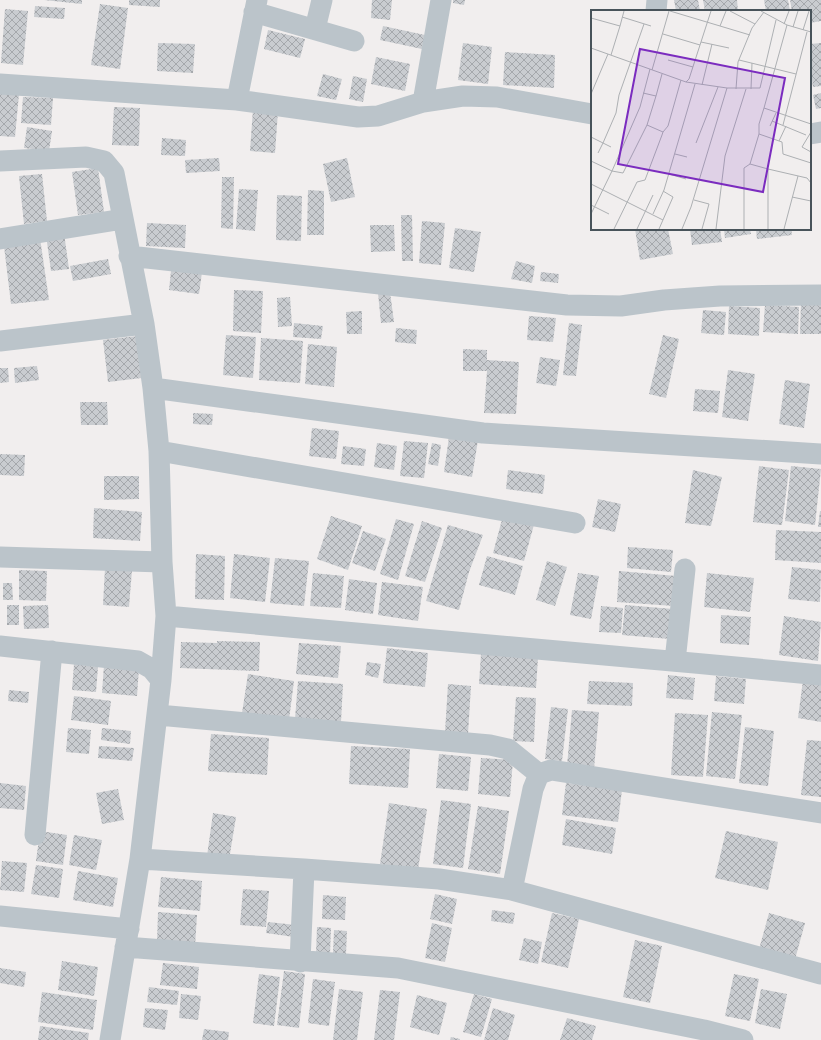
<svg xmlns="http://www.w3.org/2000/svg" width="821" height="1040" font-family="'Asap Condensed',sans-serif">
<defs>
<pattern id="building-cross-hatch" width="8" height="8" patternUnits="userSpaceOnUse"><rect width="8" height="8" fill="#c9ccd0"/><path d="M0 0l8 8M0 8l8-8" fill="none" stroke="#a5a8ac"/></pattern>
</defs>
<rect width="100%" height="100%" fill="#f1eeee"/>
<!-- building -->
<path fill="url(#building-cross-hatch)" d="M44 0H82V4Z
M129 0H160V7L129 5Z
M372 0H392L390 20 371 18Z
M453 0H465L464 5 453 3Z
M674 0H698L700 11H676Z
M703 0H737L738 11H705Z
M764 0H788L790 11H766Z
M790 0H821V21L810 23V11H792Z
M100 4 128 8 120 69 91 65Z
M35 6 65 8 64 19 34 17Z
M5 9 28 11 23 65 1 63Z
M383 26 425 35 422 49 380 40Z
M268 30 305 39 300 58 264 49Z
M158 43 195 44 193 73 157 71Z
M463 43 492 47 488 84 458 80Z
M821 43V86L813 87 810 68V44Z
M505 52 555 55 554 88 503 85Z
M376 57 410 64 405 91 371 84Z
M323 74 342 79 336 100 317 96Z
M353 76 367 79 363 102 349 99Z
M0 92 19 94 15 137 0 136Z
M821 93V108L816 109 813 95Z
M23 97 53 98 51 125 21 123Z
M114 107 140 108 139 146 112 145Z
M253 109 278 111 275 153 250 151Z
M27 127 52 131 49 151 24 148Z
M162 138 186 140 185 156 161 155Z
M219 158 220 171 186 173 185 160Z
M347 158 355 197 331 202 323 164Z
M98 168 104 212 78 215 72 172Z
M42 174 47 221 24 224 19 176Z
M222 177H234L233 229 221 228Z
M239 189 258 190 255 231 236 229Z
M308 190 324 191V235H307Z
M277 195 302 196 301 241 276 240Z
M401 215H412L413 261H402Z
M422 221 445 223 441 265 419 263Z
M147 223 186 225 185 248 146 246Z
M370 225H394L395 251 371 252Z
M455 228 481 232 474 272 449 268Z
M635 229H668L673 254 640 260Z
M690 229H720L722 242 692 245Z
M724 229H750L751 234 725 238Z
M765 229H791L792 235 757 239 756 230Z
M64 233 69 269 51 271 46 235Z
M40 238 49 300 11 304 4 246Z
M108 259 111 274 73 281 70 266Z
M172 261 203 265 199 294 169 290Z
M516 261 535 266 532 283 511 279Z
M541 272 559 274 558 283 540 281Z
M234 290 263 291 261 333 233 331Z
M390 292 394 322 381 323 378 293Z
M290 297 292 326 278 327 277 298Z
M801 302 821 303V334H800Z
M765 305 799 307 798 334 763 332Z
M729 306 760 308 759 336 728 334Z
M703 310 726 312 724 335 701 333Z
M362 311V334H347L346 312Z
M529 316 556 318 553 342 527 340Z
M294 323 323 326 321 339 293 337Z
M569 323 582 325 576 376 563 375Z
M396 328 417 330 416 344 395 342Z
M226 335 256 337 253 378 223 375Z
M663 335 679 339 666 398 649 394Z
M137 336 142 378 108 382 103 340Z
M261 338 303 341 300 383 259 380Z
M308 344 337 347 334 387 305 384Z
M463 349 487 350V360L519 362 516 414 484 413 487 371H463Z
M540 357 560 360 556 386 536 383Z
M37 366 39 380 15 383 14 368Z
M0 368H8L9 382 0 383Z
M728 370 755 374 748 421 722 417Z
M785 380 810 384 804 428 779 424Z
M695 389 720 391 718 413 693 411Z
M80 402H107L108 425H81Z
M193 413 213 414 212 425 193 424Z
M312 428 339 431 336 459 309 456Z
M450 430 479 434 472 477 444 472Z
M404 441 428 443 424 478 400 476Z
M377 443 397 446 394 470 374 467Z
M432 443 441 445 438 466 428 464Z
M343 446 366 449 364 466 341 464Z
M0 454 25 455 24 476 0 475Z
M759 466 789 470 782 525 753 522Z
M791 466 821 469 815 525 785 521Z
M508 470 545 475 543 494 506 489Z
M693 470 722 477 711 526 685 523Z
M104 476H139V499L104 500Z
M598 499 621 504 615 532 592 527Z
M94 508 142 512 140 541 93 538Z
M820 511H821V527H818Z
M504 512 535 521 524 561 493 553Z
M331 516 362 526 348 570 317 559Z
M396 519 414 524 398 580 380 574Z
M422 521 442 528 425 582 405 576Z
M448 525 483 535 469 572 459 610 426 601Z
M776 530 821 532V563L775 560Z
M363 531 386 539 375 571 352 563Z
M628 547 673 550 671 572 627 568Z
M196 554 225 556 224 600 195 599Z
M234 554 270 558 265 602 230 598Z
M487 556 523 566 515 595 479 585Z
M275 558 309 561 304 606 270 603Z
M547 561 567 567 555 606 536 600Z
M792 567 821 570 820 602 788 599Z
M105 568 132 570 129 607 103 605Z
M19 570 47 571 46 601 19 600Z
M619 571 676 576 674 606 617 602Z
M313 573 344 576 341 608 310 606Z
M578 573 599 576 591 619 570 615Z
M707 573 754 578 750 612 704 607Z
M349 579 377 583 373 614 345 610Z
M382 582 423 587 418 621 378 615Z
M3 583H12L13 600H3Z
M7 605H19V625H7Z
M48 605 49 628 24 629 23 606Z
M625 605 673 609 670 639 622 635Z
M601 606 623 608 621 633 599 632Z
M721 615 751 617 749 645 720 643Z
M784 616 821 622 818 661 779 655Z
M217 641 260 642 259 671 180 668 181 642 217 643Z
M299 643 341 646 338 678 296 674Z
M387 648 428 653 425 687 383 683Z
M481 654 538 658 536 688 479 684Z
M367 662 381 664 378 678 365 675Z
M74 664 98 667 96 692 72 690Z
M104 665 139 668 137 696 102 693Z
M248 674 294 681 289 720 242 713Z
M668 675 695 678 693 700 666 698Z
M716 676 746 679 744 704 714 701Z
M803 680 821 682V722L798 718Z
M298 681 343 684 341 722 295 719Z
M589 681 633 683 632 706 587 704Z
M448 684 471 686 468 734 445 732Z
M9 690 29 692 28 703 8 701Z
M74 696 111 701 108 725 71 720Z
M516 697 536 698 534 742 513 741Z
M551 707 568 709 562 761 545 759Z
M572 710 599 712 594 769 567 766Z
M712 712 742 715 735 779 706 776Z
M675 713 708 715 703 777 671 775Z
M745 727 774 731 768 786 739 783Z
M68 728 91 730 89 754 66 752Z
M102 728 131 731 130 744 101 740Z
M211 734 269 738 267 775 208 771Z
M807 740 821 741V797L801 795Z
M99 746 134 748 132 761 98 758Z
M351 746 410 749 408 788 349 784Z
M439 754 471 757 468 791 436 788Z
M481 758 513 760 510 797 478 794Z
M0 783 26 786 24 810 0 808Z
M566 783 622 790 618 822 562 815Z
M118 789 124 820 102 824 96 793Z
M441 800 471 804 463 868 433 864Z
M389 803 427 809 418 870 380 864Z
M478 806 509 811 500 874 468 869Z
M213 813 236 817 229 860 207 856Z
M566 819 616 828 612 854 562 845Z
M40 831 67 835 63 865 36 861Z
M726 831 778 842 768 890 715 878Z
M74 835 102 840 96 870 69 865Z
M2 861 27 863 24 892 0 890Z
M36 865 63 869 59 898 31 894Z
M78 871 118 878 113 907 73 900Z
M161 877 202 881 200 911 158 907Z
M243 889 269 891 266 927 240 925Z
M435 894 457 899 452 924 430 919Z
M323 895 346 897 345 920 322 919Z
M492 910 515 913 513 924 491 921Z
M158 912 197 915 195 946 157 943Z
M552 913 579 919 568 968 541 962Z
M769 913 805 923 794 963 758 953Z
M268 922 296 925 294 937 266 933Z
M432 923 452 928 445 962 425 958Z
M317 927 331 928 330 955H316Z
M334 930 347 931 346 954 333 953Z
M524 938 542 942 538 964 519 960Z
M635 940 662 946 650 1003 623 997Z
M62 961 98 967 94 996 58 990Z
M163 963 199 967 197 989 160 985Z
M0 968 26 972 24 987 0 983Z
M284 971 305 974 299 1028 277 1025Z
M259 974 280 977 274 1026 253 1023Z
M734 974 759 979 750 1021 725 1016Z
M313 979 335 982 329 1026 308 1023Z
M149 987 179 991 177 1005 147 1002Z
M339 989 363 992 357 1040H333Z
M761 989 787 994 780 1029 755 1023Z
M380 990 400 992 394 1040H374Z
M42 992 97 1000 93 1030 38 1022Z
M181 994 201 996 198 1020 179 1018Z
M474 994 492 999 481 1037 463 1032Z
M417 995 447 1003 439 1035 410 1027Z
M145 1008 168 1010 165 1030 143 1027Z
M493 1008 515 1015 508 1040H484Z
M567 1018 596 1026 592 1040H560Z
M40 1026 89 1033 88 1040H38Z
M204 1029 229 1032 228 1040H202Z
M451 1037 460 1039V1040H450Z"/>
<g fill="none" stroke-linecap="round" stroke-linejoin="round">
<!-- street -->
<path stroke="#bbc4ca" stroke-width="21" d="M656 11 657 0
M254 12 354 41
M315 29 322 0
M0 84 237 100 257 0
M237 100 358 117 378 116 423 102 441 0
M423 102 463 96 497 97 592 114
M810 134 821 132
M0 161 86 157 104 161 114 173 144 324 153 388 159 451 162 562 166 616 161 680
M0 239 123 219
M129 256 567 305 621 306 664 300 720 296 821 295
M0 341 144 324
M153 388 483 433 821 454
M159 451 575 523
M0 557 162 562
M166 616C385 636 603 654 821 675
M0 646 138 661 152 669 161 680 140 859 110 1040
M675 661 685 569
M158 715 490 745 508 749 539 774
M35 835 52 651
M140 859 304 869
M512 890 533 789 539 774 551 770 821 813
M0 916 129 929
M125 947 398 968 704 1030 743 1040
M300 962 304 869 439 879 512 890 821 974"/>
</g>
<!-- overview -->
<g transform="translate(591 10)">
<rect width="220" height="220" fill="#f1eeee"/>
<path fill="none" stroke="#adb0b3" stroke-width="1" d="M79 1 159 25M139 1 164 14M170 1 196 15 220 22M31 7 60 16M0 8 29 16 20 45M193 14 198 1M196 15 173 98 220 114M29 16 33 1M129 16 135 1M202 17 207 1M212 20 218 1M72 24 109 35M110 32 138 38M0 38 95 72 98 69 120 1M77 50 102 57M148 50 205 64M61 60 78 1M95 72 136 78H169L185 10M111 75 121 34M145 79 147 52 161 18 173 2M160 79 161 53M0 84 17 44M65 86 71 64M173 98 168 114V124L191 132 192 144 220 153M181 111 215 125M192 115 216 22M179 116 185 103M72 122 77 116 90 70M220 122 211 137 220 142M0 127 12 133 25 103 28 85 53 14M188 131 195 116M105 133 127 77M7 143 12 133 20 137M84 144 96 147M0 151 21 161 49 97 59 59M159 154 177 159M78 164 95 169M220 173V189M0 174 72 210M201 187 220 191M103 190 118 194 111 219M0 195 18 204M0 204 21 161 32 163 56 115 65 86 52 83M62 204 73 180 104 74M23 219 46 172 54 170 71 125 72 122 56 115M46 219 62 185M68 219 82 187 72 181M91 219 100 197 136 78M125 219 134 146 155 79M153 219V158L159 154 168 124M177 219V159L216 168 220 173M193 219 207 166"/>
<path fill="#7b2cbf" fill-opacity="0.15" stroke="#7b2cbf" stroke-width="2" d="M49 39 194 68 172 182 27 154Z"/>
<rect width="220" height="220" fill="none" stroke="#48535a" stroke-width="2"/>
</g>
</svg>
